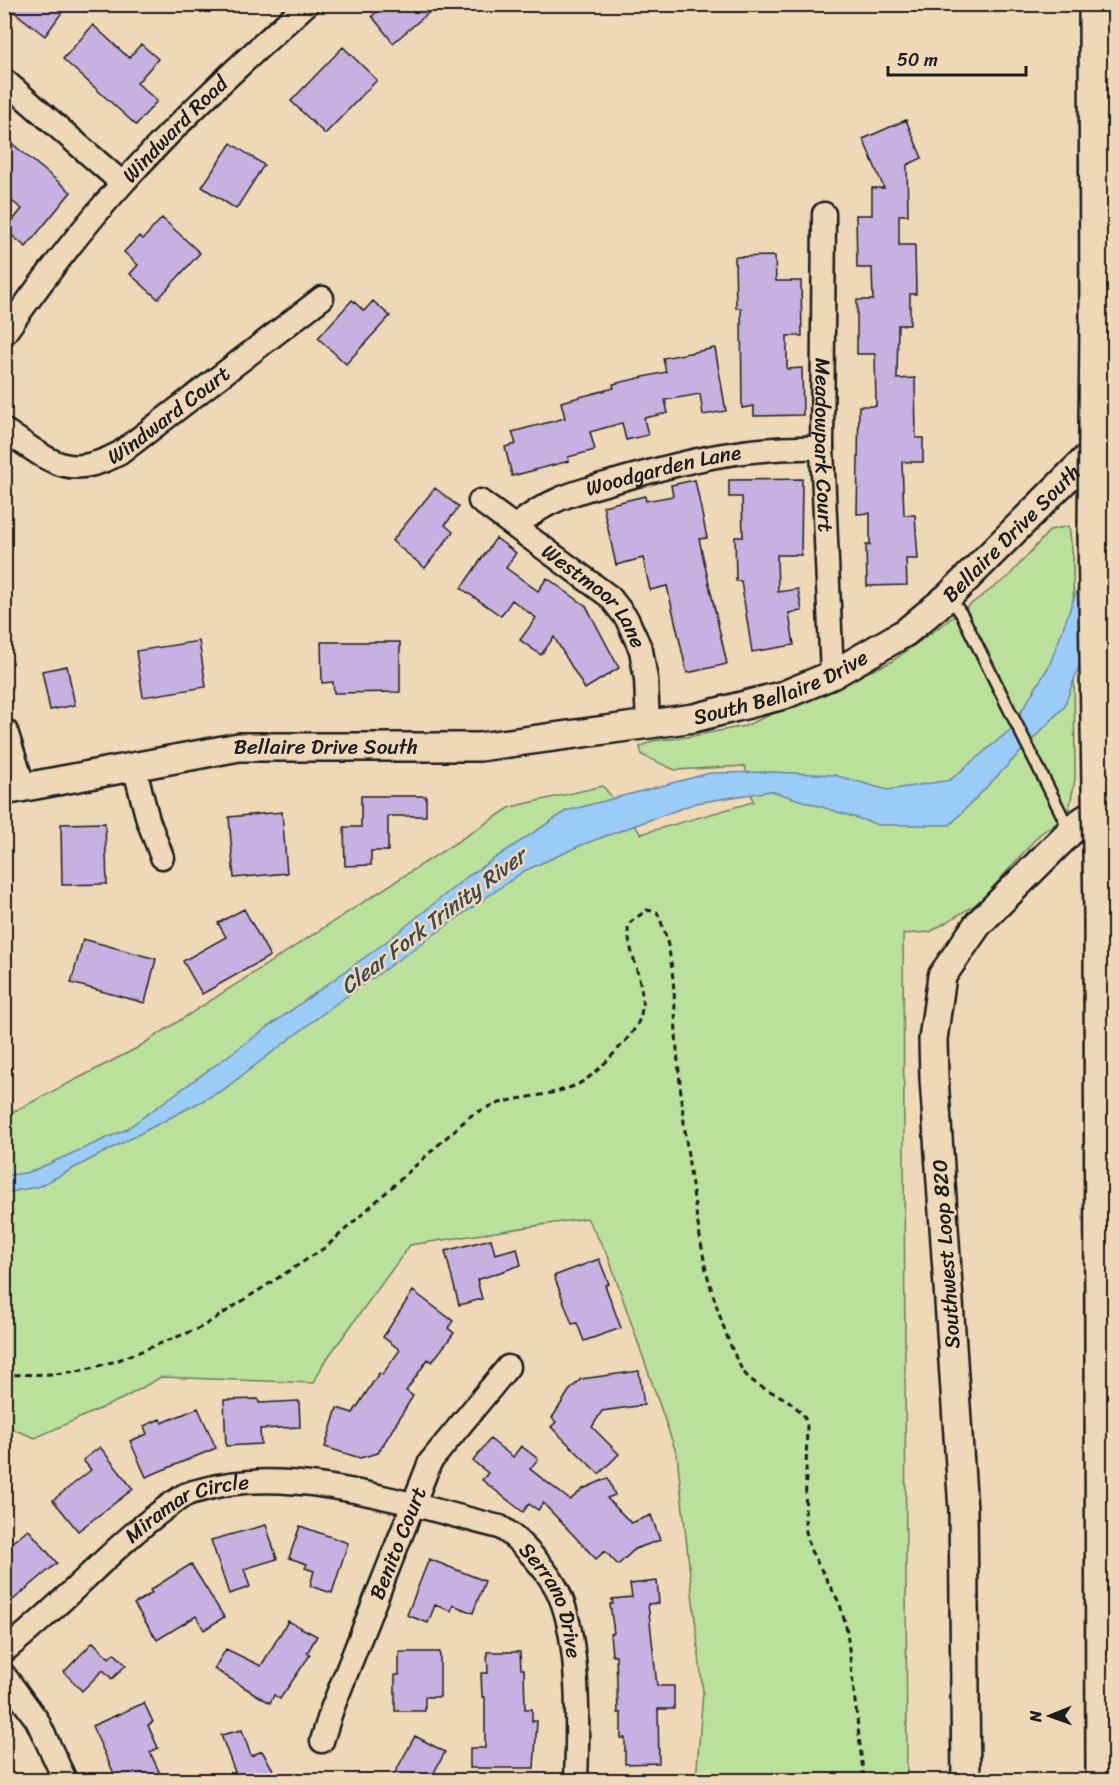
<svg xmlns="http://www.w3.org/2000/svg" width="1119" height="1785" font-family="Sriracha,sans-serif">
<rect width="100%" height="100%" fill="#efd8b8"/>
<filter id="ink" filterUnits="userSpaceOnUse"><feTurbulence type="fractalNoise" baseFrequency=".0167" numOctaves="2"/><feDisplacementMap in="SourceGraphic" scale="12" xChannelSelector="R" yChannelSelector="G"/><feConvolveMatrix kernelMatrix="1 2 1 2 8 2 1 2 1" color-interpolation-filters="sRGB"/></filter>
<g filter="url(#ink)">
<!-- green -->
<path fill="#bae09b" stroke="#6b7e5c" stroke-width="1.5" d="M1069 526 1073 558 1075 779 1068 815 1040 834 980 902 930 932 903 934 907 1780H696L703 1692 677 1455 608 1256 587 1218 410 1245 323 1364 314 1383 161 1377 124 1398 35 1438 5 1426V1116L137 1048 511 807 603 786 641 834 753 802 745 766 675 770 642 755 640 747 652 741 687 737 745 726 891 662 1008 577 1050 530Z"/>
<!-- water -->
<path fill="#9bcbf7" stroke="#68859f" stroke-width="1.5" d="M1114 508V572L1064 707 950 825H879L771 791 696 803 584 844 524 871 333 1006 223 1090 40 1186 5 1193V1176L30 1172 125 1130 386 942 468 876 566 811 710 773 773 772 834 775 888 790 950 780 1010 730 1049 666 1077 590Z"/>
<!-- building -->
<path fill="#c6b1e0" stroke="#1c1c1c" stroke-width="1.5" d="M4 4H68L45 36Z
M386 4H439L393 43 372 16Z
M93 25 129 58 141 44 158 59 137 83 157 101 136 125 63 59Z
M343 47 377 80 325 134 291 101Z
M906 120 922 158 907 165 908 215H899V245H915L916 294H910V325H898L897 379 915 378 916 438H923V462H902L904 515H915L918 559H906L907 585 867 586 866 545H870V513L857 514 859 406H876L875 354H857V300H873L872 268H857L856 215H872V188H884L863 139Z
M4 137 71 192 26 247 5 230 22 209 4 195Z
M231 143 264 165 236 209 202 187Z
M162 218 200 253 158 299 130 274 138 265 124 252 139 236 143 239Z
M775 256 776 281H801L802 336H787V369L802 368 803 415 754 416V406L742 408 741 308H736L735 257Z
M352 300 364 311 373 301 390 316 346 364 318 338Z
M715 348 726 411 703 415 700 394 665 400 668 413 644 418 648 435 626 440 622 423 590 432 595 450 568 457 569 461 512 476 505 447 516 444 512 432 565 418 561 402 614 388 613 384 666 372 663 358Z
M802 479 801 555H777L778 592 798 589 802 611 789 613 794 645 752 652 741 581H736L735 537H743L742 497H729V480Z
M695 480 707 538 699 539 727 664 687 673 667 586 650 590 643 558 616 565 603 506 645 496 646 501 673 496 671 485Z
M435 488 459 507 445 525 453 532 425 568 392 541Z
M496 538 516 553 506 568 538 591 547 578 586 606 619 668 585 689 554 637 541 655 520 640 536 618 512 600 501 616 461 588Z
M199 641 206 687 143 697 136 651Z
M321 642H400V692L334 693 333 682 322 683Z
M67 666 75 705 50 710 42 671Z
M361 796H426V816H388V851H371V865L345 866 344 827H361Z
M282 812 287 873 234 878 229 817Z
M105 823 107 884 62 885 61 824Z
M244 909 270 956 202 994 183 961 226 937 218 923Z
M83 939 156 959 145 1003 71 983Z
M491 1239 495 1254 517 1248 521 1265 477 1280 482 1299 459 1305 445 1251Z
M599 1259 609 1284 605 1285 621 1328 584 1341 577 1323 572 1324 554 1276Z
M413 1291 453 1321 448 1328 454 1333 432 1362 428 1359 406 1391 413 1396 378 1453 360 1458 325 1447 337 1408 353 1413 379 1373 382 1375 400 1350 383 1337Z
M639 1371 644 1405 602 1411 592 1427 619 1454 599 1474 551 1427 556 1422 552 1418 569 1391 581 1379Z
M258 1399 259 1403 299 1401 300 1427 260 1429 261 1444 226 1446 224 1400Z
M198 1408 216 1448 146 1477 130 1441 147 1434 144 1426 160 1419 162 1423Z
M490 1439 513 1457 521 1446 538 1459 530 1469 570 1500 583 1489 608 1478 615 1495 607 1498 631 1523 651 1515 660 1540 635 1549 618 1565 605 1551 596 1559 543 1503 538 1510 529 1504 523 1512 482 1480 488 1473 473 1461Z
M100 1447 133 1489 78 1531 53 1500 91 1470 83 1460Z
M266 1525 277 1559 244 1569 250 1587 229 1594 211 1540Z
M300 1526 348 1543 332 1593 310 1586 314 1571 305 1568 307 1564 289 1558Z
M28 1529 57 1563 13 1600 4 1591V1549Z
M429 1559 485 1581 473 1613 453 1605 451 1611 435 1605 428 1623 407 1615Z
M191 1564 224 1617 204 1630 196 1616 157 1640 134 1604 152 1593 150 1590Z
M657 1581 659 1603 648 1604 657 1686H674V1709H658L659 1763 625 1764V1738H621V1713H618L616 1655H612L610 1634 614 1633 610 1604H613L612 1599 632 1597 630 1584Z
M288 1621 317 1636 307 1653 310 1655 280 1699 274 1695 270 1703 214 1669 226 1649 261 1666Z
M93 1642 109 1658 114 1653 126 1665 112 1679 103 1670 82 1691 64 1672Z
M399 1652H440V1697H425V1711H395V1675H399Z
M487 1652H520L521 1669H524L525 1709H532V1721H537L534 1768H470V1748H485V1697H482L481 1673H488Z
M144 1703 153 1722 148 1725 158 1748 150 1752 163 1780H117L92 1726Z
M242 1730 251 1756 262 1751 279 1780H238L221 1735Z
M415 1736 445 1752 430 1780H391Z"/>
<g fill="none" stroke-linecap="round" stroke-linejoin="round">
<!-- service casing -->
<g stroke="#1c1c1c" stroke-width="15">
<path id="service" d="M950 597 962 615 1070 831"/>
</g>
<!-- minor casing -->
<g stroke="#1c1c1c" stroke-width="27">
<g id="minor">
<path d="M4 80 122 183"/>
<path id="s1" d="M824 214 822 448 832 675"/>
<path id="s2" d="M4 334C41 282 80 230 123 183 180 119 243 62 307 4"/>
<path id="s3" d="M4 430C50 460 66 482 120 453L322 298"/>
<path id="s4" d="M480 501 610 597 627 619 641 650 646 679 648 725"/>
<path id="s5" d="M516 527C546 498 584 490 623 479 694 459 748 446 822 448"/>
<path d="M134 766 148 820 162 857"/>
<path id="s6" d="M4 1651C67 1603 117 1539 183 1496 190 1492 198 1491 205 1489 293 1464 413 1506 500 1527 519 1538 552 1575 560 1596 580 1644 578 1729 576 1780"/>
<path d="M4 1675 37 1720 65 1780"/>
<path id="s7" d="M322 1741 332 1709 430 1462 508 1367"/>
</g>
</g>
<!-- tertiary casing -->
<g stroke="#1c1c1c" stroke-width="32">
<g id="tertiary">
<path d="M4 733 21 787"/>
<path id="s8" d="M4 791 239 747H479L694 718 784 695 832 675 906 632 949 596 1114 431"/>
<path d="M966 1780 963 1510 934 1078 933 1039 942 976 978 924 1078 824 1114 800"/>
</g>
</g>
<!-- motorway casing -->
<g stroke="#1c1c1c" stroke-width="38">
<path id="motorway" d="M1096 4 1097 328
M1101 915 1103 1780"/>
</g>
<!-- path -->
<path stroke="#1c1c1c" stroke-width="3" stroke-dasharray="6 4.5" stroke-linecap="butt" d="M4 1375 55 1374 83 1370 116 1361 202 1327 326 1247 469 1117C508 1093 536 1101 574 1086 591 1079 606 1062 619 1048 629 1037 640 1025 642 1009 645 979 627 953 628 924L647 910 657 912C678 958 673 1011 678 1061 684 1131 693 1202 706 1270 712 1293 732 1359 746 1375 766 1396 791 1392 807 1422L805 1527 810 1549 840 1604 847 1631 864 1780"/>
<!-- service -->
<use href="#service" stroke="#efd8b8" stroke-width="10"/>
<!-- minor -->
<use href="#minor" stroke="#efd8b8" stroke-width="22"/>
<!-- tertiary -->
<use href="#tertiary" stroke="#efd8b8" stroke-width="27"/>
<!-- motorway -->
<use href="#motorway" stroke="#efd8b8" stroke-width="33"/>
<!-- motorway-bridge casing -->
<g stroke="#1c1c1c" stroke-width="38" stroke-linecap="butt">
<path id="motorway-bridge" d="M1097 328 1095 530 1101 915"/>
</g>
<!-- motorway-bridge -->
<use href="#motorway-bridge" stroke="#efd8b8" stroke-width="33"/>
</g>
</g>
<g text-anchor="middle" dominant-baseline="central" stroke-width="5" stroke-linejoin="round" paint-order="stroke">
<!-- street labels -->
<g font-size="21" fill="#1c1c1c" stroke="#efd8b8">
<text stroke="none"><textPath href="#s2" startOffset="267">Windward Road</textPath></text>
<text stroke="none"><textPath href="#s3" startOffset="190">Windward Court</textPath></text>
<text stroke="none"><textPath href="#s1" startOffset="231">Meadowpark Court</textPath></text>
<text stroke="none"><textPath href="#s5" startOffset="160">Woodgarden Lane</textPath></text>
<text stroke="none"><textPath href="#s8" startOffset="1071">Bellaire Drive South</textPath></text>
<text stroke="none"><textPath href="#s4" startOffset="150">Westmoor Lane</textPath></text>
<text stroke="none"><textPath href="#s8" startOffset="788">South Bellaire Drive</textPath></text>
<text stroke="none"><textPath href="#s8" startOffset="326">Bellaire Drive South</textPath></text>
<text transform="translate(946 1254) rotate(-94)">Southwest Loop 820</text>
<text stroke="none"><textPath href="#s6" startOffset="236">Miramar Circle</textPath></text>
<text stroke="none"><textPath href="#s7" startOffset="212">Benito Court</textPath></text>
<text stroke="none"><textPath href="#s6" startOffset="654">Serrano Drive</textPath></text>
</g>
<!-- water labels -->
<g font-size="22" font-style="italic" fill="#3c4853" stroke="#efd8b8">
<text transform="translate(433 921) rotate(-37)">Clear Fork Trinity River</text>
</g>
</g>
<!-- margin -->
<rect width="1119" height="1785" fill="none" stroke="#efd8b8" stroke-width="24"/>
<rect x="12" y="12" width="1095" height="1761" fill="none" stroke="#1c1c1c" stroke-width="2" filter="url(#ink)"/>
<!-- north arrow -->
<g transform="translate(1050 1716) rotate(269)" stroke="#efd8b8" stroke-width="4.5" paint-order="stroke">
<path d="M0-4.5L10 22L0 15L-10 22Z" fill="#1c1c1c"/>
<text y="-9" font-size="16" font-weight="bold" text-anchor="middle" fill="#1c1c1c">N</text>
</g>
<!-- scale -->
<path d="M888 66v9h138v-9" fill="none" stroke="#1c1c1c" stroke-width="3"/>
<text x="897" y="66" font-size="18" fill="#1c1c1c" stroke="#efd8b8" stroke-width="4.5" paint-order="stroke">50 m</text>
</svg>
